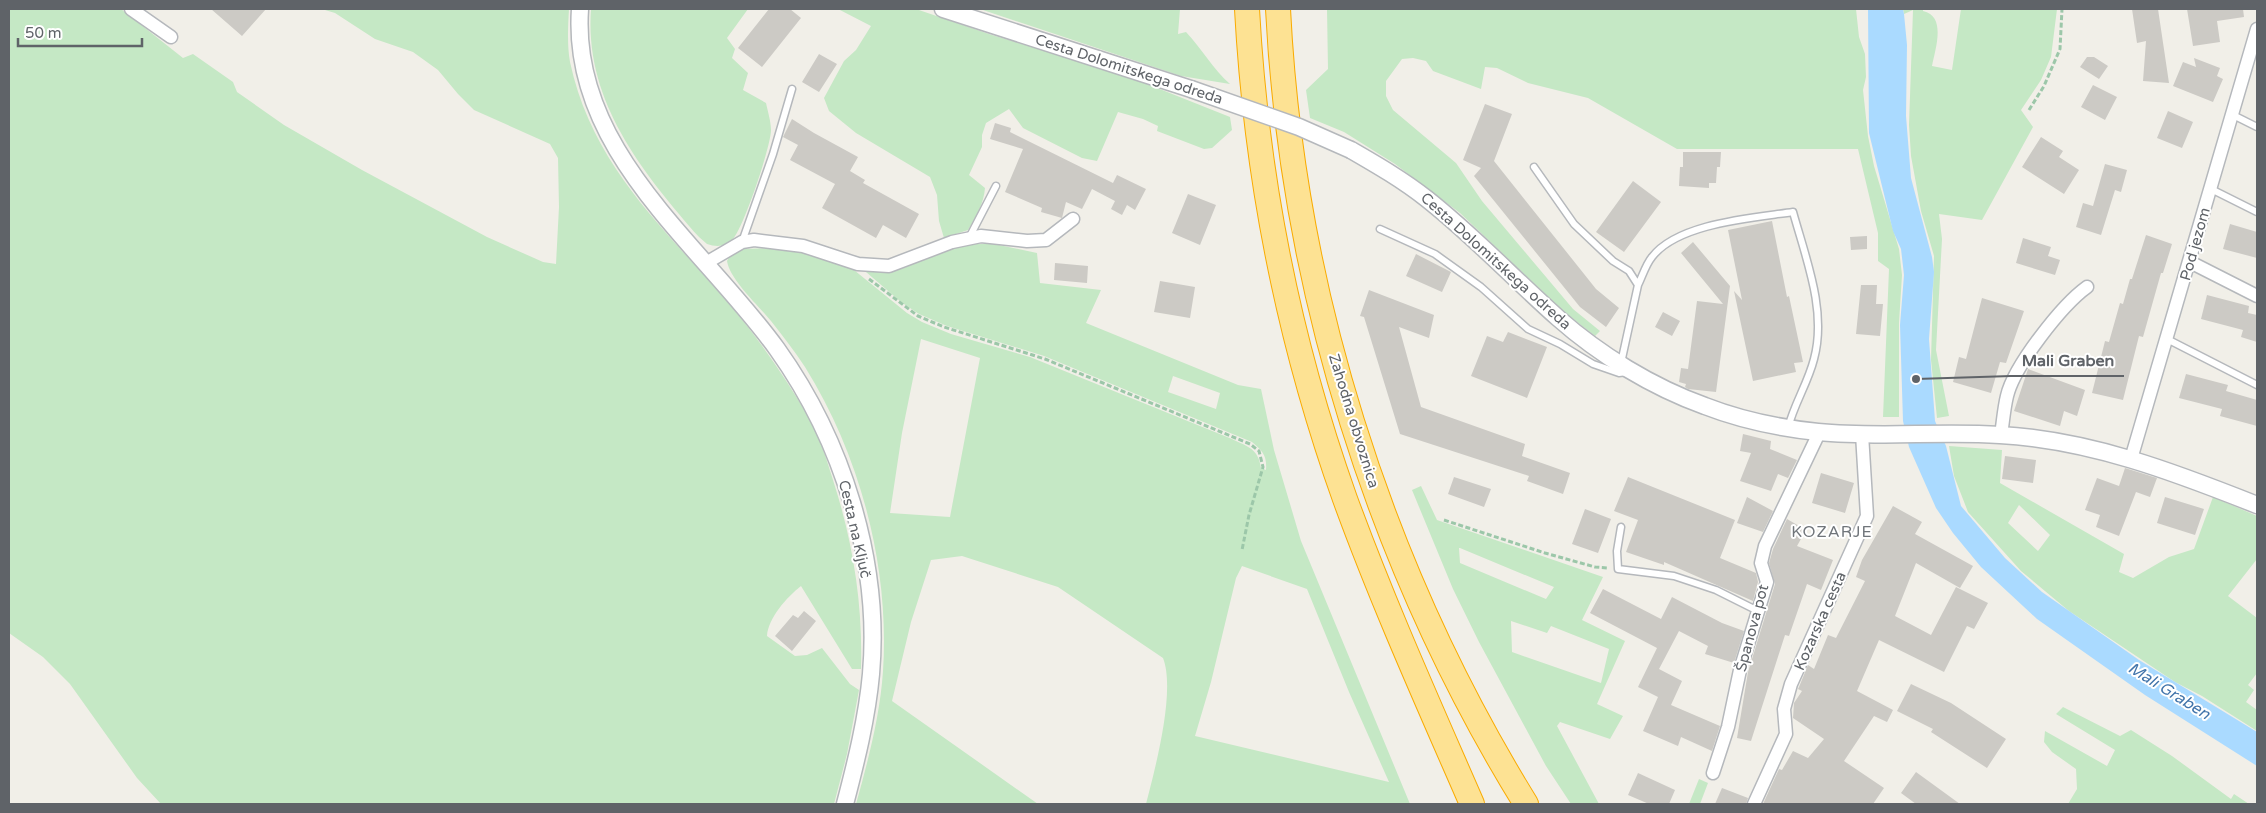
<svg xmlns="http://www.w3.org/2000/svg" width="2266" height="813" font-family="'Varela Round',sans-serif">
<rect width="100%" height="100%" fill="#f1efe8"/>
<!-- green -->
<path fill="#c5e8c5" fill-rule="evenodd" d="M9 9H121L183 58 193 54 233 82 237 92 284 125 362 170 487 237 543 262 556 264 559 207 558 158 550 144 474 110 458 94 438 70 413 52 375 39 335 13 325 10 279 9H569C568 26 567 45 570 62 592 164 660 224 725 299 756 335 784 375 808 416 820 436 826 458 833 480 853 542 863 604 861 669H852L801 586C787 597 768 618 767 636L795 656 807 655 822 648 850 684 859 690 847 754 834 804H161L137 778 70 684 43 657 9 633Z
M591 9H748L727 38 735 49 732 58 748 73 743 90 766 103C768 112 771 122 771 130 771 146 743 230 732 240 725 247 716 247 707 244L699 237C643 173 584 101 591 9Z
M838 9H916L992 35 1122 74 1230 117 1232 130 1212 148 1204 149 1157 131 1158 126 1143 119 1118 112 1097 161 1082 158 1023 128 1009 109 986 123 982 135V147L969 175 985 188C984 203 976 217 968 230L944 238 939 221 937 195 930 177 856 133 829 111 824 98 844 61 856 50 871 26Z
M980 9H1180L1178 34 1186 32C1202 49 1213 69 1230 84L1181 76Z
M1327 9H1856L1859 37 1865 54 1866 77 1863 90 1868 136 1874 166 1899 249 1902 275 1899 323V417H1883L1889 269 1878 261V233L1858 149H1677L1588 98 1528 83 1497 68 1485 67 1481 89 1433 71 1426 61 1413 58 1402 59 1386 81V96L1393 110 1456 163 1482 201 1573 309 1600 331 1595 336 1563 311 1460 213 1395 164 1344 132 1310 118 1306 90 1328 69Z
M1903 9H1923V11C1947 16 1935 50 1932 66L1952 70 1961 9H2057L2051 57 2041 80 2021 110 2033 127 1982 220 1939 214 1942 239 1936 350 1949 416 1937 418 1931 360 1934 256 1921 211 1911 156 1909 125 1913 10 1904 14Z
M966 244H994L1037 253 1040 283 1101 290 1086 323 1238 385 1261 389 1274 450 1301 541 1410 804H1146C1155 769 1176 691 1163 658L1058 587 962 556 931 560 911 622 892 701 1038 804H856C868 761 880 716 883 671 890 567 860 455 805 367 795 352 783 336 771 321 759 306 730 280 727 261L730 255 744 249 769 248 799 252 828 260 854 270 907 313 922 322 951 334 1030 357 1232 439C1248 447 1258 448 1261 468L1266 470C1267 456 1263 451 1252 442L1044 356 947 326 919 314 901 302 866 272 893 270 904 268 940 252ZM921 339 980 358 950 517 890 513 902 433ZM1173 376 1220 393 1216 409 1168 392ZM1242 566 1307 589 1349 692 1389 782 1195 736 1211 682 1236 578Z
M1949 446 2002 450 2000 483 2124 554 2119 572 2133 578 2169 557 2194 549 2213 497 2257 516V559L2228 596 2257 618V673L2248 685 2254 690 2246 702 2257 710V731L2202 696 2175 682 2069 611 2021 571 1968 512 1954 476ZM2019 505 2050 535 2038 551 2008 523Z
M1421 486 1437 520 1603 577 1582 620 1625 641 1597 704 1623 716 1610 739 1560 722 1557 726 1599 804H1571L1546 766 1479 642 1453 589 1412 490ZM1459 548H1460L1554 587 1546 599 1460 563ZM1511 621 1547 633 1551 626 1609 649 1601 683 1512 652Z
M2063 707 2120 736 2131 730 2172 756 2231 799 2234 794 2249 804H2068L2077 789 2076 769 2052 752 2044 742 2045 731 2107 766 2115 750 2056 714Z
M1699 779 1708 783 1700 804H1689Z"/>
<!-- water -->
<path fill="#aadaff" d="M1868 9H1903L1904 14 1907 45 1906 116 1911 178 1932 257 1934 272 1929 339 1935 421 1946 446 1961 506 2005 558 2042 592 2139 660 2257 732V766L2145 695 2037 619 1981 567 1953 533 1936 508 1909 447 1903 421 1900 325 1904 275 1901 249 1893 231 1869 133Z"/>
<!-- building -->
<path fill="#cccac5" d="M211 9H266L242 36Z
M769 9H790L801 18 762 67 738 48Z
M2132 9H2158L2169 83 2143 81 2146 41 2137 43Z
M2187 9H2243L2244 17 2217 21 2220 42 2193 46Z
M819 54 837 64 819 92 802 82Z
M2087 57H2094L2108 66 2099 79 2080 67Z
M2194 58 2220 68 2217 76 2223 79 2213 102 2173 86 2183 62 2196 67Z
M2093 85 2117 97 2105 120 2081 107Z
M1485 104 1512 114 1494 161 1596 289 1619 308 1606 327 1580 307 1474 176 1481 168 1463 160Z
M2168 111 2193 122 2182 148 2157 138Z
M792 119 814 133 858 157 850 171 865 180 863 183 919 214 906 238 883 225 876 238 822 208 835 184 790 160 798 145 783 137Z
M995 123 1011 128 1010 132 1113 183 1117 175 1146 189 1135 210 1127 205 1122 215 1111 209 1115 201 1092 189 1082 209 1066 202 1062 218 1041 212 1042 208 1005 192 1023 149 990 139Z
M2041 137 2063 151 2059 157 2079 170 2064 194 2022 167Z
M1683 152H1721L1720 167H1717L1716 183H1709V188L1679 186 1680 167H1683Z
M2105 164 2127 170 2121 192 2115 190 2101 235 2076 227 2083 203 2093 206Z
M1633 181 1661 202 1624 252 1596 232Z
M1188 194 1216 205 1200 245 1172 233Z
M1772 221 1787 297 1789 296 1803 362 1794 363 1796 372 1753 381 1734 291 1742 300 1728 230Z
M2230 224 2257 232V258L2223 249Z
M2146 235 2172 244 2163 273H2161L2143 337 2139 336 2123 400 2092 393 2105 341 2109 342 2120 303 2123 304 2130 279H2132Z
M1867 236V249L1851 250 1850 237Z
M2023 238 2051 247 2048 256 2060 260 2055 275 2016 263Z
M1693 242 1730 286 1716 392 1688 389 1685 387 1686 384 1679 382 1681 368 1688 369 1697 301 1723 304 1681 253Z
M1416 254 1451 272 1442 292 1406 276Z
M1055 263 1088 266 1087 283 1054 280Z
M1160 281 1195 287 1190 318 1154 312Z
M1861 285H1877L1876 304H1883L1880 336 1856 334Z
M1369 290 1434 315 1429 338 1399 327 1421 407 1525 444 1522 456 1570 473 1563 494 1527 481 1529 476 1400 434 1364 317 1360 316Z
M2207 295 2249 306 2248 313 2257 315V342L2241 337 2243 330 2201 319Z
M1982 298 2024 311 2006 363 2000 362 1991 393 1953 382 1959 357 1966 359Z
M1663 312 1680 321 1672 336 1655 327Z
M1508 332 1547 347 1527 398 1471 376 1487 336 1503 342Z
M2028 369 2085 390 2077 416 2064 411 2060 426 2014 411Z
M2186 374 2228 385 2226 391 2257 400V426L2220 416 2222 409 2179 398Z
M1743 434 1771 441 1770 449 1797 460 1788 478 1778 474 1771 491 1740 481 1751 453 1740 451Z
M2005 456 2036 460 2033 483 2002 479Z
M2125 468 2157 478 2150 497 2136 492 2119 536 2096 527 2100 515 2085 510 2097 478 2119 486Z
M1821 473 1854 483 1845 513 1812 503Z
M1454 477 1491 489 1484 507 1448 494Z
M1628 477 1735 520 1720 558 1756 573 1758 582 1753 601 1664 562V565L1626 552 1638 520 1614 511Z
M1747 497 1773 511 1763 532 1737 523Z
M2165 497 2204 509 2195 535 2157 523Z
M1893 506 1922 522 1915 534 1973 566 1960 588 1916 563 1895 616 1931 635 1956 587 1988 603 1974 629 1967 626 1944 672 1879 640 1857 691 1893 710 1887 722 1874 716 1844 761 1884 788 1873 804H1763L1779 769 1782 770 1793 751 1808 758 1824 739 1793 718 1794 703 1802 691 1798 689 1799 687 1808 665 1814 669 1828 635 1836 638 1865 581 1856 577 1862 560Z
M1585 509 1611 519 1598 553 1572 544Z
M1787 519 1806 530 1797 546 1833 560 1821 590 1807 584 1789 636 1785 635 1751 741 1737 738 1748 672 1775 584 1769 563 1773 549Z
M1603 589 1661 619 1672 597 1722 623 1744 631 1734 663 1705 654 1708 646 1679 631 1659 669 1682 681 1671 705 1720 726 1712 751 1681 737 1678 746 1643 731 1658 697 1638 687 1657 648 1590 613Z
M804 611 816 621 792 651 775 636 793 615 798 618Z
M1911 684 1951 703 2006 739 1987 768 1931 732 1933 729 1897 711Z
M1916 772 1960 804H1916L1901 793Z
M1638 773 1675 790 1669 804H1649L1628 795Z
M1722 788 1748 798 1746 804H1715Z"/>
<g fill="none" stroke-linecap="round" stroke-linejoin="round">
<!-- service casing -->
<g stroke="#b5b8bc" stroke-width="9">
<path id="service" d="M2233 115 2257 127
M1534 167 1574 224 1613 261 1629 271 1638 285 1621 363
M2211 189 2257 212
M1380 229 1435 254 1481 287 1528 329 1560 344 1593 364 1619 373 1627 372
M969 238 996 186
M742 242 773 154 792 89
M1638 285C1642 277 1646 264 1652 257 1678 223 1753 218 1793 212 1806 259 1827 311 1814 359 1808 383 1794 404 1788 428
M2167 339 2257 385
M1621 527 1617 551 1618 569 1674 576 1716 590 1758 611"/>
</g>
<!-- minor casing -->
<g stroke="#b5b8bc" stroke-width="15">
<path id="minor" d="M131 9 171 37
M2190 262 2257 296
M706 263 742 242 754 240 803 246 858 264 889 266 952 242 981 236 1027 241 1046 240 1073 219
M2001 435C2003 422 2004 408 2007 396 2014 366 2062 305 2087 287
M2131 459 2257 29
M1713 773 1728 727 1740 670 1767 582 1761 563 1765 546 1819 433
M1754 804 1786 734 1784 709 1791 684 1867 516 1862 434"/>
</g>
<!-- tertiary casing -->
<g stroke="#b5b8bc" stroke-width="19">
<path id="tertiary" d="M580 9C570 151 702 245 777 349 842 440 881 561 871 674 867 718 856 762 845 804
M943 9 1191 89
M1351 150C1377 165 1403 180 1427 199 1474 236 1514 279 1558 318 1600 355 1652 387 1705 406 1741 420 1780 428 1818 432 1878 438 1939 431 2000 435 2090 440 2174 472 2257 505"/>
</g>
<!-- motorway casing -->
<g stroke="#f9ab00" stroke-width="26">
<path id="motorway" d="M1247 9C1256 176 1289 342 1345 499 1383 603 1428 703 1472 804
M1278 9C1292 288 1379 566 1526 804"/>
</g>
<!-- path -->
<path stroke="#9cc7a9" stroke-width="3" stroke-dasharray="5 2.5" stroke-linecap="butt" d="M2029 110 2044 86 2060 49 2062 9
M869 279 918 316 944 327 1045 359 1250 444 1259 451 1263 467 1249 515 1242 550
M1444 520 1545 553 1595 567 1608 568"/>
<!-- service -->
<use href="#service" stroke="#fff" stroke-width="6"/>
<!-- minor -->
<use href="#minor" stroke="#fff" stroke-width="12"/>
<!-- tertiary -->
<use href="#tertiary" stroke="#fff" stroke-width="16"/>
<!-- motorway -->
<use href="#motorway" stroke="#fde293" stroke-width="24"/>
<!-- tertiary-bridge casing -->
<g stroke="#b5b8bc" stroke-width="19" stroke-linecap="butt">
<path id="tertiary-bridge" d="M1191 89 1299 127 1351 150"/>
</g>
<!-- tertiary-bridge -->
<use href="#tertiary-bridge" stroke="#fff" stroke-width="16"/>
</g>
<g text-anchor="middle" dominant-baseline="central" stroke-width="4" stroke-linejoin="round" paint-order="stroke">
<!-- street labels -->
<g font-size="15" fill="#5f6368" stroke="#fff">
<text transform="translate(1129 69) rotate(18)">Cesta Dolomitskega odreda</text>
<text transform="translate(2195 244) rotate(-74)">Pod jezom</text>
<text transform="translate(1496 261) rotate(42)">Cesta Dolomitskega odreda</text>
<text transform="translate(1354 421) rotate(73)">Zahodna obvoznica</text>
<text transform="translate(855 529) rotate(77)">Cesta na Ključ</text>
<text transform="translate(1820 621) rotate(-66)">Kozarska cesta</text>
<text transform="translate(1752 628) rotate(-75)">Španova pot</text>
</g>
<!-- neighbourhood labels -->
<g font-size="16" letter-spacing="1" fill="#70757a" stroke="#fff">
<text x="1832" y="532">KOZARJE</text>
</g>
<!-- water labels -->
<g font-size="16" font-style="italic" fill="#4174aa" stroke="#fff">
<text transform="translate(2169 691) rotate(32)">Mali Graben</text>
</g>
</g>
<!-- callouts -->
<path fill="none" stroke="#5f6368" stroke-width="2" d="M1916 379L2011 376H2124"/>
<circle fill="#5f6368" stroke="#fff" stroke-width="2" cx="1916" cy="379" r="5"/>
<g font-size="16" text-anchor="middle" font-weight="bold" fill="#5f6368" stroke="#fff" stroke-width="4" stroke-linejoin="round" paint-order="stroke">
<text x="2068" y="366">Mali Graben</text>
</g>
<!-- border -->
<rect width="2266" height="813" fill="none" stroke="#5f6368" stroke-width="20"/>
<!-- scale -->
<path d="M18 38v8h124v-8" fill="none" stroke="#5f6368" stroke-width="2.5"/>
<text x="25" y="38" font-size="15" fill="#5f6368" stroke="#ffffff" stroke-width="4" paint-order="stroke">50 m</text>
</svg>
